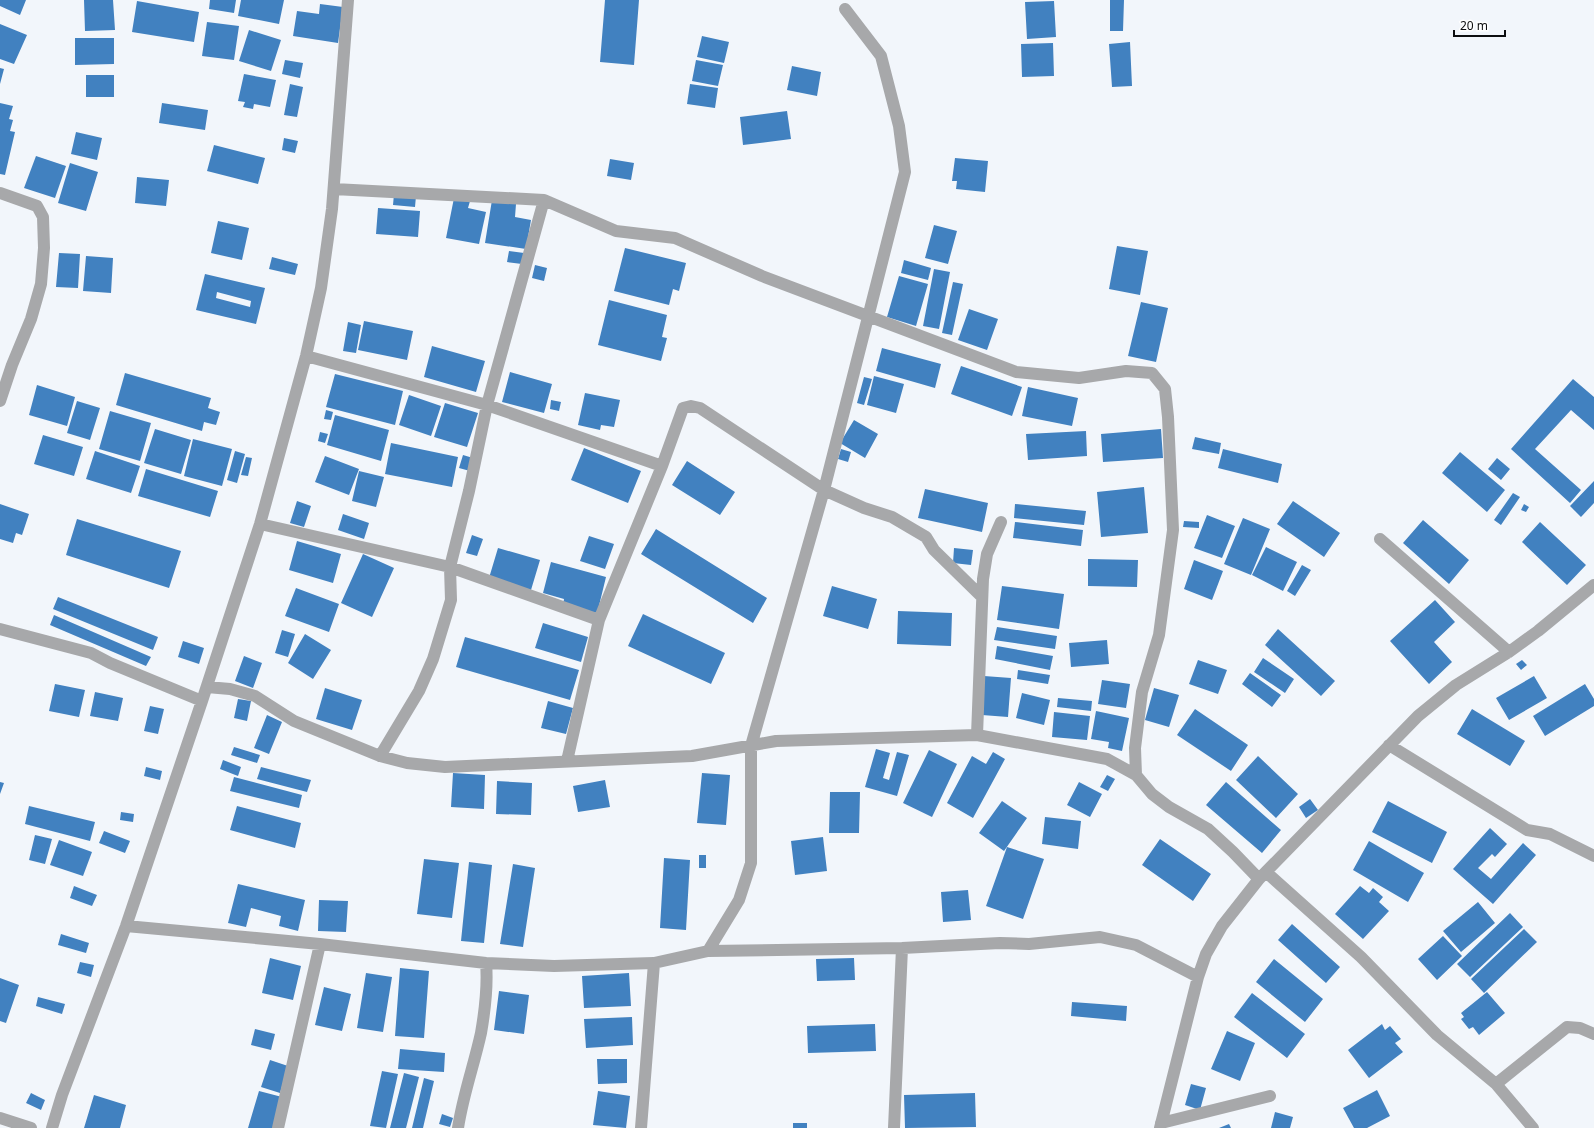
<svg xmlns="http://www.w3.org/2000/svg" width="1594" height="1128" font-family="'Noto Sans',sans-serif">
<rect width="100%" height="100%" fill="#f2f6fb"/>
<!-- building -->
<path fill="#4181c0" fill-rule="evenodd" d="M0 0H26L20 15 0 6Z
M84 0H113L115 30 85 31Z
M210 0H236L234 13 209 9Z
M241 0H284L279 24 238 16Z
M605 0H639L634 65 600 62Z
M1110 0H1124L1123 31H1110Z
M137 1 199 12 194 42 132 32Z
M1054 1 1056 37 1027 39 1025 2Z
M320 4 343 7 338 43 293 36 297 11 319 14Z
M207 22 239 26 234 60 202 56Z
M0 24 27 35 14 64 0 59Z
M249 30 281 40 271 71 239 61Z
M702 36 729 42 724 63 697 57Z
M75 38H114V64L75 65Z
M1130 42 1132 86 1112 87 1109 44Z
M1053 43 1054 76 1022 77 1021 44Z
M285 60 303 63 300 78 282 74Z
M696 60 723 65 718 86 692 81Z
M792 66 821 72 817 96 787 90Z
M0 68 4 69 0 84Z
M244 74 276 80 270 107 254 104 253 109 243 107 245 102 238 101Z
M86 75H114V97H86Z
M290 84 303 87 297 117 284 115Z
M690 84 718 88 715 108 687 104Z
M0 103 13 106 9 119 13 120 10 131 15 132 5 175 0 174Z
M162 103 208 110 205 130 159 123Z
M787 111 791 139 743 145 740 117Z
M76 132 102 138 97 160 71 154Z
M284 138 298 141 295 153 282 150Z
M214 145 265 158 258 184 207 171Z
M36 156 66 166 55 198 24 188Z
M955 158 988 161 985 192 956 189 957 181H952Z
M610 159 634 163 631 180 607 176Z
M70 163 98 172 86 211 58 203Z
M137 177 169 180 166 206 135 203Z
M394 194 416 196 415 207 393 205Z
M454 198 470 201 468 208 486 212 479 244 446 238Z
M492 200 516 204 515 217 531 220 526 249 485 243Z
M378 208 420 211 418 237 376 234Z
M218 221 249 228 242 260 211 253Z
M934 225 957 231 948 264 925 258Z
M1117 246 1148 251 1140 295 1109 289Z
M625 248 686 263 679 291 673 289 669 305 614 291Z
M509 251 524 253 522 264 507 262Z
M59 253 80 254 78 288 56 287Z
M86 256 113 258 111 293 83 291Z
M272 257 298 264 295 275 269 269Z
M904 260 931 268 928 280 901 273Z
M535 265 547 268 544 281 532 278Z
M934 269 950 272 939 329 923 326Z
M205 274 265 288 256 324 196 310ZM217 292 251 301 250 307 216 298Z
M899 276 928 284 916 326 887 317Z
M953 282 963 284 952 335 942 333Z
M609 300 667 315 662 337 667 338 661 361 598 345Z
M1141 302 1168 308 1156 362 1128 356Z
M969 309 998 319 987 350 958 340Z
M364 321 413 331 407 360 358 350Z
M348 322 361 325 356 353 343 351Z
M432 346 485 361 476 392 424 377Z
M882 348 941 364 935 388 876 371Z
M961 366 1022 387 1012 416 951 394Z
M510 372 552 384 544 413 502 402Z
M125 373 211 398 208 408 220 412 216 425 204 422 202 431 116 405Z
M335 374 403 391 395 425 326 407Z
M874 376 904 384 896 413 867 405Z
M864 377 872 379 864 405 857 403Z
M1573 379 1594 397V430L1571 410 1535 449 1581 490 1570 503 1511 449Z
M37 385 75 397 67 426 29 415Z
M1028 387 1078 398 1072 426 1022 416Z
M585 393 620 400 614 427 601 425 600 430 578 425Z
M409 395 441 406 431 436 399 425Z
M551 400 561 402 559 411 550 409Z
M77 401 100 408 90 440 67 433Z
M445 403 478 413 467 447 434 437Z
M326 410 333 412 331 420 324 419Z
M110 411 151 423 140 461 99 449Z
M335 415 389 430 381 461 327 445Z
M854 420 878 434 865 458 840 443Z
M155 429 191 440 181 474 144 463Z
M1161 429 1163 458 1103 462 1101 434Z
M1086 431 1087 456 1028 460 1026 434Z
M320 432 328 434 325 443 318 441Z
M43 435 83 447 74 476 34 464Z
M1195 437 1221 443 1219 454 1192 449Z
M193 439 232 449 222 486 184 476Z
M391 443 458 457 452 487 385 474Z
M584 448 641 471 628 503 571 480Z
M841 449 851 452 848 462 838 459Z
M1223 449 1282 464 1278 483 1218 468Z
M95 451 140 466 131 493 86 479Z
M235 451 245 454 237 483 227 480Z
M1460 452 1505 490 1487 512 1442 473Z
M463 455 473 458 470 471 459 468Z
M325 456 359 469 349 495 315 482Z
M246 457 252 458 248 476 241 475Z
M1497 458 1510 469 1501 480 1488 469Z
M687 461 735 492 720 515 672 485Z
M146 469 218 491 210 517 138 496Z
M359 471 384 477 376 507 352 501Z
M1594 481V503L1581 517 1570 506Z
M1144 487 1148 533 1101 537 1097 492Z
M925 489 988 503 982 532 918 518Z
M1513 493 1520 497 1501 525 1494 520Z
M297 501 311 506 304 527 290 523Z
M1293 501 1340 533 1324 557 1277 524Z
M0 504 29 514 22 535 16 533 13 543 0 539Z
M1015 504 1086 511 1084 525 1014 518Z
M1524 504 1529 507 1526 512 1521 510Z
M343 514 369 523 364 539 338 530Z
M1207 515 1235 526 1222 558 1194 548Z
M1243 518 1270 529 1251 575 1224 564Z
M77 519 181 551 169 588 66 555Z
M1423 520 1469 560 1449 584 1403 543Z
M1184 521 1199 522V528L1183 527Z
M1015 522 1083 530 1081 546 1013 538Z
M1540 522 1586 565 1567 585 1522 542Z
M656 529 767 598 753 623 641 554Z
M472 535 483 539 477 556 466 553Z
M589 536 614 544 605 569 580 561Z
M297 541 341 554 333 583 289 570Z
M1266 547 1297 562 1283 591 1252 575Z
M498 548 540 560 531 590 489 578Z
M954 548 973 550 971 565 953 563Z
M363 554 394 568 372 617 341 603Z
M1088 559 1138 560 1137 587 1088 586Z
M1194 560 1223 571 1212 600 1184 589Z
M551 562 606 577 597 614 563 605 564 599 543 593Z
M1302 565 1311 570 1295 596 1287 591Z
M832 586 877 599 868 629 823 616Z
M1002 586 1064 594 1059 629 997 620Z
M296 588 339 604 329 632 285 616Z
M58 597 158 637 153 650 53 609Z
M1435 600 1455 622 1434 642 1452 662 1429 684 1390 641Z
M898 611 952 613 951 646 897 644Z
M643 614 725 653 711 684 628 646Z
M54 615 151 657 146 666 50 625Z
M543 623 588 637 581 662 535 648Z
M997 627 1057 636 1055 649 994 640Z
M1278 629 1335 681 1321 696 1265 645Z
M282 630 295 634 288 657 275 653Z
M305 634 331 650 313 679 288 663Z
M465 637 579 670 570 700 456 667Z
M1107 640 1109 664 1071 667 1069 643Z
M183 641 204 648 199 664 178 657Z
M997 646 1053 656 1050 670 995 659Z
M244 656 262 663 253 688 235 681Z
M1263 658 1294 679 1285 693 1254 672Z
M1198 660 1227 670 1218 694 1189 684Z
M1522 660 1527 665 1521 670 1516 664Z
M1018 670 1050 675 1048 684 1017 679Z
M1250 673 1281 695 1272 707 1242 684Z
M984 676 1011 678 1008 717 982 715Z
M1534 676 1547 698 1509 720 1496 698Z
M1102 680 1130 684 1126 708 1098 704Z
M55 684 85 690 79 717 49 711Z
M1585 684 1594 699V706L1545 736 1533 716Z
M325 688 362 700 352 730 316 719Z
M1154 688 1179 695 1169 727 1145 720Z
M95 692 123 698 118 721 90 716Z
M1022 693 1050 700 1044 725 1016 718Z
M1058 698 1092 701 1091 711 1057 707Z
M238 699 251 701 247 721 234 718Z
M548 701 573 708 566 734 541 728Z
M150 706 164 709 158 734 144 731Z
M1195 709 1248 745 1231 771 1177 735Z
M1472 709 1525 741 1510 766 1457 734Z
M1096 711 1129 718 1122 751 1108 748 1109 742 1091 739Z
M1054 712 1090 716 1087 740 1052 737Z
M267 715 282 722 269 754 254 748Z
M234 747 260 755 257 763 231 755Z
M876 749 890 753 883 778 889 780 897 752 909 755 897 796 865 787Z
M929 750 957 764 932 817 903 803Z
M993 752 1005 759 973 818 947 803 972 756 986 764Z
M1258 756 1298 794 1276 818 1236 780Z
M223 760 241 767 238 776 220 769Z
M146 767 162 771 160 780 144 776Z
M261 767 311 780 307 792 257 779Z
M453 773 485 775 484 809 451 807Z
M702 773 730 775 726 825 697 823Z
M1107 775 1115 779 1108 791 1100 787Z
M234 777 302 795 299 808 230 791Z
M605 780 610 807 578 812 573 786Z
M497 781 532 783 531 815 496 814Z
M0 782 4 783 0 794Z
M1079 782 1102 794 1090 817 1067 805Z
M1226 782 1281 830 1262 853 1206 805Z
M830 792H860L859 833H829Z
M1310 799 1318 810 1306 818 1299 807Z
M1002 801 1027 818 1004 851 979 833Z
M1388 801 1447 832 1432 863 1372 832Z
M29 806 95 822 90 841 25 824Z
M237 806 301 823 295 848 230 830Z
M121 812 134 814 133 822 120 820Z
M1045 817 1081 821 1078 849 1042 844Z
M1490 828 1507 844 1495 857 1492 854 1478 868 1491 879 1523 843 1536 855 1493 904 1453 869Z
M104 831 130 841 125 853 99 843Z
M35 835 52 839 45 864 29 860Z
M823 837 827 871 795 875 791 841Z
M1160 839 1211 874 1193 901 1142 865Z
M59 840 92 852 83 876 50 865Z
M1369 841 1424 873 1408 902 1353 870Z
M1007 847 1044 859 1023 919 986 906Z
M699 855H706V868H699Z
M664 858 690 860 686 930 660 928Z
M424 859 459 863 452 918 417 914Z
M469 862 492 865 484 943 461 941Z
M513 864 535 868 523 947 500 944Z
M238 884 305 900 298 931 279 926 281 916 251 908 246 927 228 923Z
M74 886 97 895 92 906 70 898Z
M1360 886 1369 893 1373 888 1383 897 1379 902 1389 911 1363 939 1335 914Z
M968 890 971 920 943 922 941 892Z
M319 900 348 901 346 932 318 931Z
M1478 902 1495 923 1461 952 1443 931Z
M1510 913 1523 927 1470 977 1457 964Z
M1292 924 1340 967 1326 983 1278 940Z
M1524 929 1537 942 1484 993 1471 979Z
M61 934 89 943 86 953 58 945Z
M1443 936 1462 956 1437 980 1418 959Z
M270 958 301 966 293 1000 262 993Z
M854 958 855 980 817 981 816 959Z
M1274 959 1323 999 1305 1022 1256 982Z
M80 962 94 965 91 977 77 973Z
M400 968 429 971 424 1038 395 1036Z
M366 973 392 977 383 1032 357 1028Z
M629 973 631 1006 584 1008 582 976Z
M0 978 19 985 6 1023 0 1021Z
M324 987 351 994 342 1031 315 1025Z
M499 991 529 995 524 1034 494 1030Z
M1487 992 1505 1013 1479 1035 1473 1027 1469 1029 1461 1019 1464 1017 1461 1013Z
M1252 993 1305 1034 1287 1058 1234 1017Z
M38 997 65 1004 62 1014 36 1006Z
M1072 1002 1127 1006 1126 1021 1071 1016Z
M632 1017 633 1045 586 1048 584 1019Z
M875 1024 876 1051 808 1053 807 1026Z
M1382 1024 1385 1030 1390 1026 1401 1039 1395 1043 1403 1052 1369 1078 1348 1050Z
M255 1029 275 1034 271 1050 251 1045Z
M1227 1031 1255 1043 1240 1081 1211 1069Z
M400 1049 445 1053 444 1072 398 1069Z
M597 1059H627V1083L598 1084Z
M270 1060 288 1066 280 1093 261 1087Z
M382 1071 398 1074 386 1128 370 1126Z
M404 1073 419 1077 406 1128H390Z
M424 1078 434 1081 423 1128H412Z
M1191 1084 1206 1088 1200 1110 1185 1105Z
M1377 1090 1390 1116 1367 1128H1354L1343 1108Z
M259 1091 282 1097 273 1128H248Z
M598 1091 630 1096 626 1128 593 1125Z
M31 1093 45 1100 41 1110 26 1103Z
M975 1093 976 1127 905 1128 904 1095Z
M94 1095 126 1105 120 1128H84Z
M1275 1112 1293 1117 1290 1128H1271Z
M442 1114 453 1118 450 1127 439 1124Z
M793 1123H807V1128H793Z
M1229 1124 1231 1128H1219Z"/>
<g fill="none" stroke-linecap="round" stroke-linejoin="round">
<!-- minor -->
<path stroke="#a7a8aa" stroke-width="12" d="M334 189 544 200 616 231 675 238 762 276 1016 372 1079 378 1126 371 1152 373 1165 389 1168 417 1173 530 1159 635 1142 692 1135 748 1136 775
M0 193 37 206 43 217 44 248 41 284 31 319 12 365 0 401
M306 356 487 405 662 466
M260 524 450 567 599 620
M1380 539 1509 652
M0 629 91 653 110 663 202 701
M207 687 230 689 255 696 294 721 380 756 407 763 445 767 692 756 776 741 977 735 1107 759 1136 775 1152 794 1169 807 1208 829 1233 852 1259 879
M977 735 983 579 987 554 1001 522
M1389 745 1527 830 1550 834 1594 856
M380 756 419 691 433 659 451 600 450 567 469 491 487 405 544 200
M567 761 599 620 662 466 683 408 691 406 700 408 824 490 864 508 892 517 926 537 934 550 981 596
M1266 872 1361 957 1437 1035 1496 1084 1533 1128
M126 926 320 944 486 963 554 966 654 963 708 951 902 948 1000 943 1029 944 1100 937 1136 945 1198 977
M708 951 739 900 751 863V746L824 490 905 172 899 126 881 56 845 9
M1496 1084 1567 1027 1580 1028 1594 1034
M0 1118 31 1128
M1161 1123 1270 1096
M52 1128 62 1095 126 926 202 701 260 524 306 356 321 288 332 209 348 0
M278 1128 320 944
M458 1128C463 1095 474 1065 481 1033 485 1010 488 986 486 963
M641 1128 654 963
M894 1128 902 948
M1160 1128 1198 977 1206 954 1222 926 1259 879 1418 716 1456 685 1509 652 1538 631 1594 585"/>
</g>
<!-- scale -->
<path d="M1454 30v6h51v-6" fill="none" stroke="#0d0e10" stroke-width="2"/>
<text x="1460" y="30" font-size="12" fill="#0d0e10" stroke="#ffffff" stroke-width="3" paint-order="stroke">20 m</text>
</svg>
